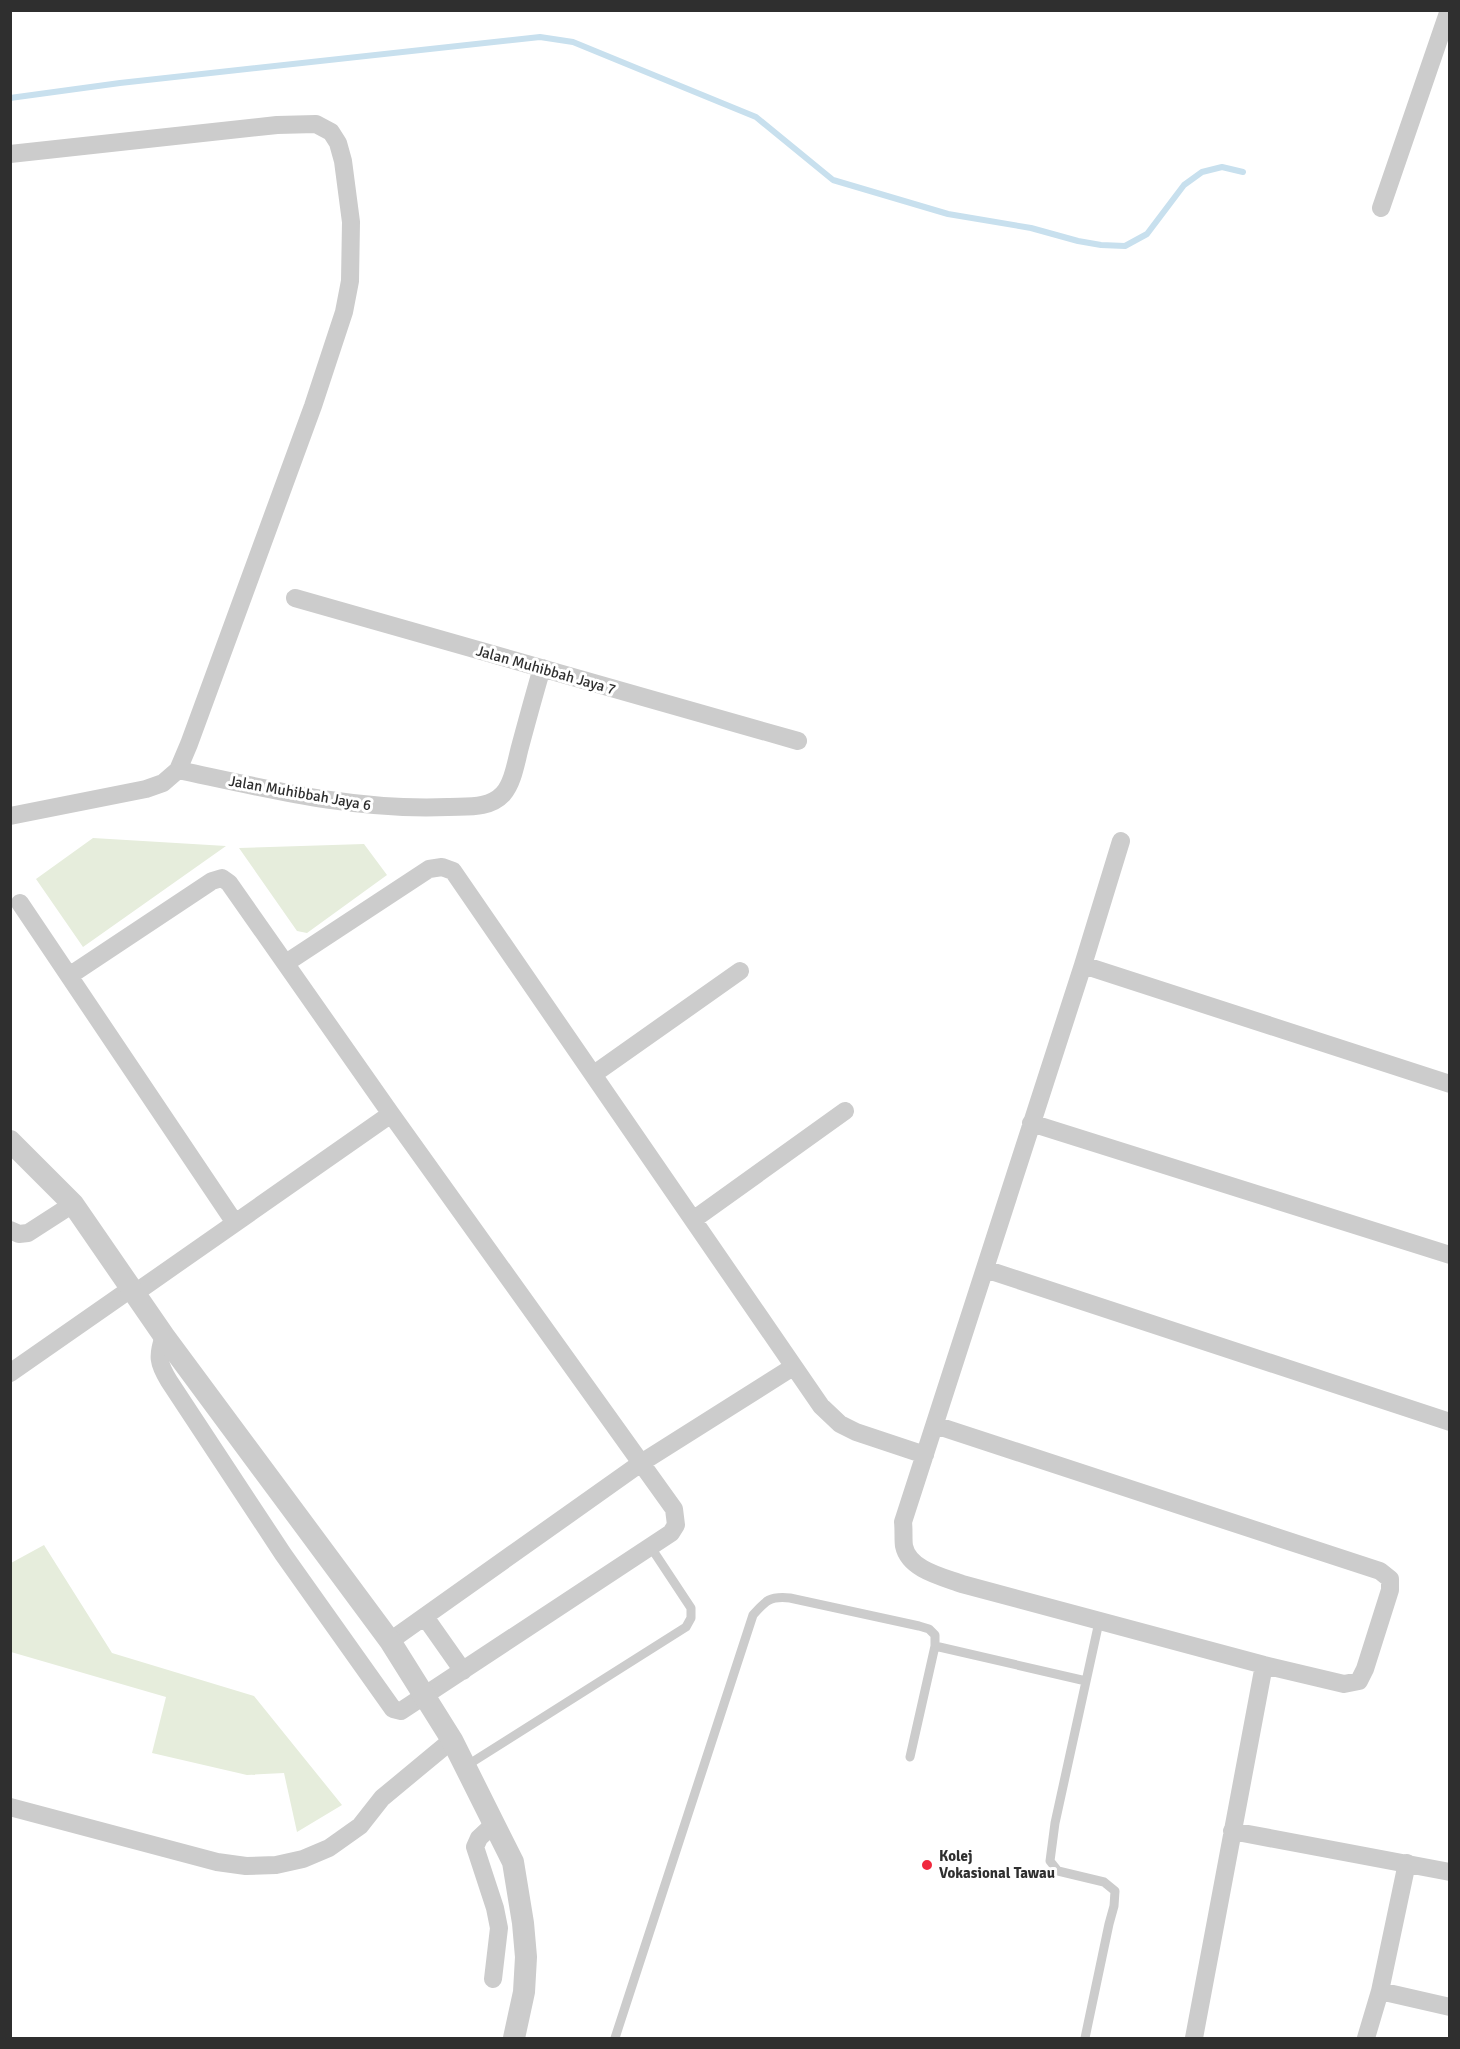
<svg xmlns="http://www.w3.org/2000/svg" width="1460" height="2049" font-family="Signika,sans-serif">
<rect width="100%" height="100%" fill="#fff"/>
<!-- green -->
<path fill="#e6eddc" d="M93 838 226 846 83 947 36 879Z
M364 844 387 875 307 933 297 931 239 848Z
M44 1545 112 1653 254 1696 342 1805 297 1832 284 1773 247 1775 152 1753 166 1697 11 1652V1563Z"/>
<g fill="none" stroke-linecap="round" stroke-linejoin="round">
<!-- stream -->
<path stroke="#c8e0ee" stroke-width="6" d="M10 98 120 83 540 37 573 42 756 117 833 180 948 214 1031 228 1078 241 1101 245 1125 246 1147 234 1184 185 1202 172 1222 167 1243 172"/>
<!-- service -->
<path stroke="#ccc" stroke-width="9" d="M935 1646 1086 1681
M466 1766 686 1627 691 1618V1608L650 1546
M615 2038 753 1615C766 1600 770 1596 790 1598L919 1626 929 1629 935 1635V1646L910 1757
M1085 2038 1109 1924 1114 1906 1115 1891 1104 1882 1058 1871 1050 1861 1055 1823 1099 1622"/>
<!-- minor -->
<path stroke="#ccc" stroke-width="18" d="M10 154 277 125 316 124 331 132 338 143 343 161 351 222 350 281 344 312 313 406 189 744 178 770 163 783 146 789 10 816
M1381 208 1449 10
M295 598 798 741
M178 770C268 789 355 811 448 807 467 806 489 809 503 794 513 783 516 762 520 747 527 721 534 695 542 668
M20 903 235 1223
M286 963 429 869 442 867 453 871 821 1406 840 1424 856 1432 925 1455
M1083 965 1450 1084
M69 976 212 881 222 878 229 883 391 1114 674 1509 676 1525 671 1533 401 1711 393 1709 283 1554 169 1381C158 1363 157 1356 164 1336
M594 1074 740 971
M1031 1123 1450 1255
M693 1220 845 1111
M10 1230 19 1234 28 1233 73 1204
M985 1269 1450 1422
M135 1293 391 1114
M10 1373 132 1288
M935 1425 1380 1571 1390 1579V1590L1365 1669 1359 1681 1344 1684 1264 1665 962 1584C943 1577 909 1570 904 1546 903 1539 904 1530 903 1522L1083 965 1121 841
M425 1617 463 1671
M390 1641 641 1463 793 1367
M10 1807 217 1862 246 1866 276 1865 303 1859 329 1848 360 1826 382 1798 452 1740
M1232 1831 1450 1872
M493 1979 499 1928 495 1908 475 1847 479 1838 494 1824
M1380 1991 1450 2007
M1194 2038 1264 1665
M1366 2038 1380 1991 1407 1863"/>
<!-- tertiary -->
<path stroke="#ccc" stroke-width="22" d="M10 1141 73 1204 164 1336 390 1641 452 1740 513 1862 523 1923 526 1957 524 1992 514 2038"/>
</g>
<!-- markers -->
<circle fill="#f0283d" stroke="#fff" stroke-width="2" cx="927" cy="1865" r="6"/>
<g text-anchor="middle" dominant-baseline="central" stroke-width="6" stroke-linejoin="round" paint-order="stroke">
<!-- street labels -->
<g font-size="15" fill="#2f2f2f" stroke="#fff">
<text transform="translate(546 670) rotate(16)">Jalan Muhibbah Jaya 7</text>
<text transform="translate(300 793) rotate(10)">Jalan Muhibbah Jaya 6</text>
</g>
<!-- poi labels -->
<g font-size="15" font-weight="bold" fill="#2f2f2f" stroke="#fff" text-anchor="start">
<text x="939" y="1856">Kolej<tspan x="939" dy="17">Vokasional Tawau</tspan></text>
</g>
</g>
<!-- border -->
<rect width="1460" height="2049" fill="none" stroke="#2f2f2f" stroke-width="24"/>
</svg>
